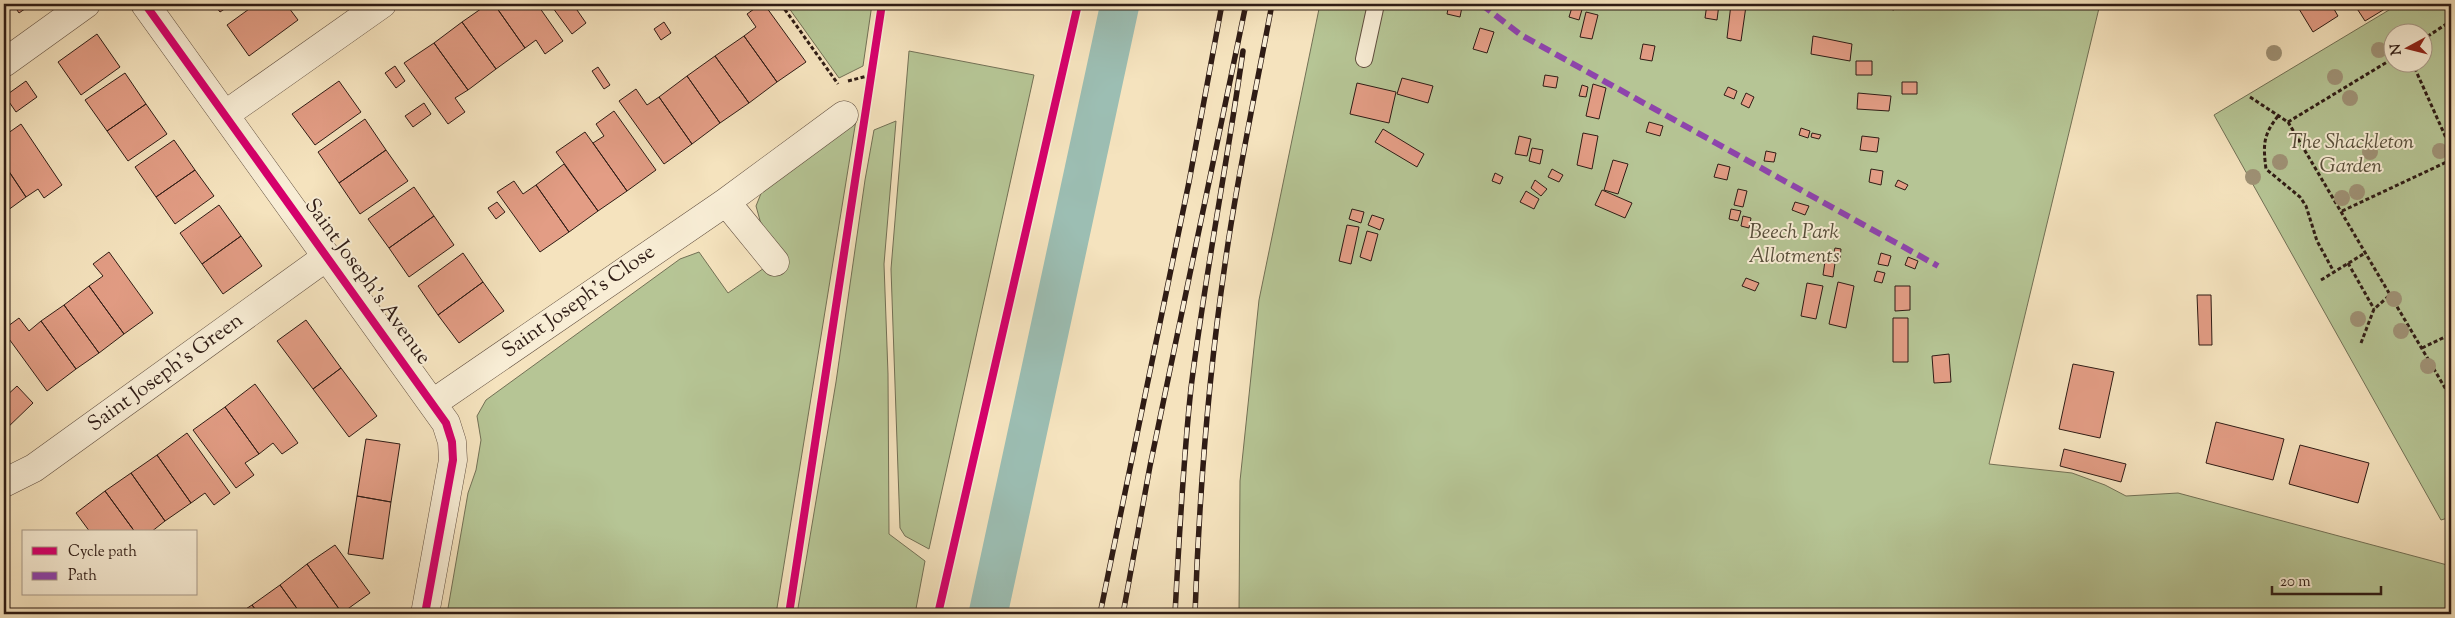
<svg xmlns="http://www.w3.org/2000/svg" width="2455" height="618" font-family="'Sorts Mill Goudy',serif">
<rect width="100%" height="100%" fill="#f5e3be"/>
<filter id="stains"><feTurbulence type="fractalNoise" baseFrequency=".004" numOctaves="4"/><feColorMatrix values="0 0 0 0 .2 0 0 0 0 .09 0 0 0 0 .02 0 0 0 .5 -.17"/></filter>
<radialGradient id="worn" r=".72"><stop offset=".6" stop-color="#630" stop-opacity="0"/><stop offset="1" stop-color="#630" stop-opacity=".3"/></radialGradient>
<!-- green -->
<path fill="#b6c595" stroke="#727055" fill-rule="evenodd" d="M786 4H872L863 66 839 78Z
M1320 4H2100L1989 464 2072 473 2105 485 2126 496 2178 493 2451 566V614H1239L1240 481 1259 300Z
M2399 4H2451V517L2441 520 2214 115ZM2422 32V62H2392V32Z
M909 51 1034 75 929 549 905 536 900 528 891 269Z
M856 120 776 614H447L468 493 476 470 481 440 477 416 486 400 680 259 699 252 728 293 783 255 761 224 756 206 764 186Z
M896 121 884 264 888 374 889 534 925 561 915 614H797L836 382 865 180 874 130Z"/>
<g fill="none" stroke-linecap="round" stroke-linejoin="round">
<!-- canal -->
<path stroke="#9cbeb3" stroke-width="39" d="M988 614 1120 4"/>
</g>
<!-- building -->
<path fill="#e39d85" stroke="#2f1c15" d="M13 4H32L19 13Z
M214 4H232L220 12Z
M256 4H286L298 20 249 56 227 25Z
M488 4H494L525 48 496 69 462 22Z
M494 4H537L563 41 545 54 536 40 525 48Z
M550 4H586L577 10 586 23 572 34Z
M761 4H764L806 62 777 82 744 36 756 27 747 14Z
M1449 4 1462 7 1460 17 1447 14Z
M1573 4 1583 6 1579 20 1569 17Z
M1707 4H1719L1717 20 1705 18Z
M1731 4 1746 6 1741 41 1727 38Z
M1885 4H1895L1894 10 1884 8Z
M1904 4H1919V8H1904Z
M2296 4H2331L2338 16 2313 32Z
M2354 4H2393L2365 21Z
M1586 12 1598 15 1592 39 1580 37Z
M462 22 496 69 468 90 434 43Z
M664 22 671 33 661 40 654 29Z
M1480 28 1494 32 1487 53 1473 49Z
M97 34 120 67 81 95 58 62Z
M744 36 777 82 749 103 715 56Z
M1813 36 1852 44 1850 61 1811 54Z
M434 43 468 90 455 98 465 112 448 124 404 63Z
M1643 44 1655 46 1652 61 1640 59Z
M715 56 749 103 720 123 687 76Z
M1856 61H1872V75H1856Z
M395 66 405 81 396 88 385 73Z
M598 67 610 85 604 89 592 71Z
M125 73 146 104 107 131 85 100Z
M1545 75 1558 77 1556 88 1543 86Z
M687 76 720 123 692 144 659 97Z
M1402 78 1433 86 1428 103 1397 94Z
M26 81 37 97 16 112 5 96Z
M339 81 361 112 315 145 292 114Z
M1902 82H1917V94H1902Z
M1357 83 1396 92 1389 123 1350 114Z
M1593 84 1606 88 1599 119 1586 116Z
M1582 85 1588 87 1586 97 1579 96Z
M1728 87 1737 91 1734 99 1724 95Z
M636 89 647 105 659 97 692 144 664 164 619 101Z
M1746 93 1754 97 1749 108 1741 104Z
M1858 93 1891 96 1889 111 1857 109Z
M424 103 431 114 413 127 405 116Z
M146 104 167 134 128 161 107 131Z
M614 111 656 170 627 191 593 143 604 136 596 124Z
M365 119 386 150 339 183 318 152Z
M1649 122 1663 126 1660 136 1646 132Z
M21 124 62 185 44 198 38 189 26 197 4 164V136Z
M1801 128 1810 131 1808 138 1799 135Z
M1383 129 1424 154 1417 167 1375 142Z
M585 132 627 191 598 211 556 152Z
M1583 133 1598 136 1592 169 1577 165Z
M1812 133 1821 135 1819 139 1811 137Z
M1519 136 1531 139 1527 156 1515 154Z
M1862 136 1879 138 1877 152 1860 150Z
M174 140 195 170 156 197 135 167Z
M1532 148 1543 150 1540 164 1529 161Z
M386 150 408 181 360 214 339 183Z
M1766 151 1776 153 1774 162 1764 161Z
M1613 160 1628 164 1618 194 1604 190Z
M4 164 26 197 4 213Z
M564 164 598 211 569 232 536 185Z
M1718 164 1730 167 1727 180 1714 177Z
M1552 169 1563 175 1559 182 1548 177Z
M1871 169 1883 171 1881 185 1869 182Z
M195 170 214 196 175 224 156 197Z
M1495 173 1503 177 1500 184 1492 181Z
M1535 180 1547 189 1541 196 1531 188Z
M1898 180 1908 185 1905 190 1895 186Z
M514 181 523 194 536 185 569 232 540 252 497 192Z
M414 187 434 216 389 248 368 219Z
M1738 189 1747 191 1743 207 1734 205Z
M1602 190 1632 203 1625 218 1595 205Z
M1526 191 1539 199 1534 209 1520 202Z
M497 202 505 212 496 219 488 208Z
M1795 202 1809 206 1805 215 1792 210Z
M219 205 241 236 202 264 180 233Z
M1352 209 1364 212 1361 223 1349 219Z
M1731 209 1741 211 1738 221 1729 219Z
M1372 215 1384 219 1380 230 1368 225Z
M434 216 454 245 409 277 389 248Z
M1743 216 1751 218 1749 228 1741 226Z
M1347 225 1359 227 1351 264 1339 261Z
M1367 231 1378 234 1371 261 1360 257Z
M241 236 262 266 223 294 202 264Z
M1835 248 1841 249 1840 258 1833 256Z
M109 252 153 313 124 334 89 286 103 276 93 264Z
M463 253 483 282 438 315 418 286Z
M1881 253 1891 256 1888 266 1878 264Z
M1908 257 1918 261 1915 269 1905 265Z
M1825 261 1835 263 1833 277 1823 275Z
M1877 271 1885 273 1882 283 1874 281Z
M1746 278 1759 283 1755 291 1742 286Z
M483 282 504 311 459 343 438 315Z
M1838 282 1854 286 1846 328 1829 324Z
M1807 283 1823 286 1816 319 1801 316Z
M89 286 124 334 99 353 64 305Z
M1895 286H1910V310L1895 311Z
M2197 295H2211L2212 345H2199Z
M64 305 99 353 76 369 41 321Z
M19 318 29 331 41 321 76 369 47 391 4 332V329Z
M1893 318H1908V362H1893Z
M306 320 341 368 313 389 277 341Z
M1949 354 1951 382 1934 383 1932 356Z
M2073 364 2114 372 2100 438 2059 429Z
M341 368 377 416 349 437 313 389Z
M255 384 298 443 282 454 273 443 259 454 225 407Z
M17 386 33 403 4 431V398Z
M225 407 259 454 245 463 254 475 236 488 193 430Z
M2216 422 2284 439 2273 480 2206 463Z
M187 433 230 493 214 505 205 493 191 503 157 455Z
M366 439 400 444 391 502 357 496Z
M2300 445 2369 463 2358 503 2289 484Z
M2064 449 2126 464 2121 482 2060 466Z
M157 455 191 503 165 521 131 473Z
M131 473 165 521 151 532H135L105 491Z
M105 491 135 532H90L76 513Z
M357 496 391 502 383 559 348 554Z
M335 545 370 593 342 613 307 564Z
M307 564 342 613 340 614H301L280 585Z
M280 585 301 614H259L252 605Z
M252 605 259 614H238Z"/>
<g fill="none" stroke-linecap="round" stroke-linejoin="round">
<!-- lane casing -->
<g stroke="#604e3f" stroke-width="18">
<path id="lane" d="M1364 59 1376 4"/>
</g>
<!-- street casing -->
<g stroke="#604e3f" stroke-width="29">
<path id="street" d="M145 4 446 423 452 442 453 460 425 614
M4 63 86 4
M226 114 382 4
M726 202 775 262
M433 403 726 202 844 115
M4 483 34 468 325 258"/>
</g>
<!-- path -->
<path stroke="#2f1c15" stroke-width="3" stroke-dasharray="4 2.5" stroke-linecap="butt" d="M781 4 838 84
M2422 40 2451 21
M2412 62 2451 149
M848 81 871 75
M2250 97 2288 122 2451 398
M2278 116C2263 135 2263 145 2266 169L2300 197 2306 206 2317 241 2334 272
M2288 122 2392 59
M2342 211 2451 160
M2348 263 2374 309
M2321 280 2365 253
M2361 343 2374 309 2390 295
M2422 348 2451 334"/>
<!-- lane -->
<use href="#lane" stroke="#f8edd5" stroke-width="16"/>
<!-- street -->
<use href="#street" stroke="#f8edd5" stroke-width="28"/>
<!-- rail casing -->
<g stroke="#2f1c15" stroke-width="5.5">
<path id="rail" d="M1100 614 1189 182 1222 4
M1123 614 1150 466 1246 4
M1175 614C1179 539 1183 463 1191 388 1205 275 1227 164 1243 51
M1195 614C1199 498 1208 380 1225 264 1237 177 1256 90 1272 4"/>
</g>
<!-- rail -->
<use href="#rail" stroke="#f8edd5" stroke-width="4" stroke-dasharray="11" stroke-linecap="butt"/>
<!-- quiet -->
<path stroke="#8e44ad" stroke-width="6" stroke-dasharray="12 6" stroke-linecap="butt" d="M1481 4 1521 35 1938 266"/>
<!-- cycleway casing -->
<g stroke="#f8edd5" stroke-width="11">
<path id="cycleway" d="M145 4 446 423 452 442 453 460 425 614
M789 614 882 4
M938 614 1078 4"/>
</g>
<!-- cycleway -->
<use href="#cycleway" stroke="#d6006c" stroke-width="8"/>
</g>
<!-- trees -->
<g fill="#9f9276">
<circle cx="2379" cy="50" r="8"/>
<circle cx="2274" cy="53" r="8"/>
<circle cx="2335" cy="77" r="8"/>
<circle cx="2350" cy="98" r="8"/>
<circle cx="2440" cy="151" r="8"/>
<circle cx="2370" cy="152" r="8"/>
<circle cx="2280" cy="162" r="8"/>
<circle cx="2253" cy="177" r="8"/>
<circle cx="2357" cy="192" r="8"/>
<circle cx="2342" cy="198" r="8"/>
<circle cx="2394" cy="299" r="8"/>
<circle cx="2358" cy="319" r="8"/>
<circle cx="2401" cy="331" r="8"/>
<circle cx="2428" cy="366" r="8"/>
</g>
<g text-anchor="middle" dominant-baseline="central" stroke-width="4" stroke-linejoin="round" paint-order="stroke">
<!-- park labels -->
<g font-size="21" font-style="italic" fill="#584f3b" stroke="#f8edd5">
<text x="2351" y="143">The Shackleton<tspan x="2351" dy="24">Garden</tspan></text>
<text x="1794" y="233">Beech Park<tspan x="1794" dy="24">Allotments</tspan></text>
</g>
<!-- street labels -->
<g font-size="21" fill="#2f1c15" stroke="#f8edd5">
<text transform="translate(367 282) rotate(54)">Saint Joseph's Avenue</text>
<text transform="translate(579 302) rotate(-35)">Saint Joseph's Close</text>
<text transform="translate(166 373) rotate(-36)">Saint Joseph's Green</text>
</g>
</g>
<!-- margin -->
<rect width="2455" height="618" fill="none" stroke="#f5e3be" stroke-width="20"/>
<rect x="5" y="5" width="2445" height="608" fill="none" stroke="#2f1c15" stroke-width="2.5"/>
<rect x="10" y="10" width="2435" height="598" fill="none" stroke="#2f1c15"/>
<!-- legend -->
<rect x="22" y="530" width="175" height="65" fill="#f8edd5" stroke="#a89988"/>
<rect x="32" y="547" width="25" height="8" fill="#d6006c" stroke="#a89988"/>
<text x="68" y="556" font-size="15" fill="#2f1c15">Cycle path</text>
<rect x="32" y="572" width="25" height="8" fill="#8e44ad" stroke="#a89988"/>
<text x="68" y="580" font-size="15" fill="#2f1c15">Path</text>
<!-- north arrow -->
<g transform="translate(2408 48) rotate(263)"><circle r="24" fill="#f8edd5" stroke="#a89988"/>
<path d="M0-4L9 19L0 12L-9 19Z" fill="#8f2418"/>
<text y="-8" font-size="14" font-weight="bold" text-anchor="middle" fill="#2f1c15">N</text>
</g>
<!-- scale -->
<path d="M2272 586v8h109v-8" fill="none" stroke="#2f1c15" stroke-width="2.5"/>
<text x="2280" y="586" font-size="15" fill="#2f1c15" stroke="#f8edd5" stroke-width="4" paint-order="stroke">20 m</text>
<rect width="100%" height="100%" filter="url(#stains)"/>
<rect width="100%" height="100%" fill="url(#worn)"/>
</svg>
